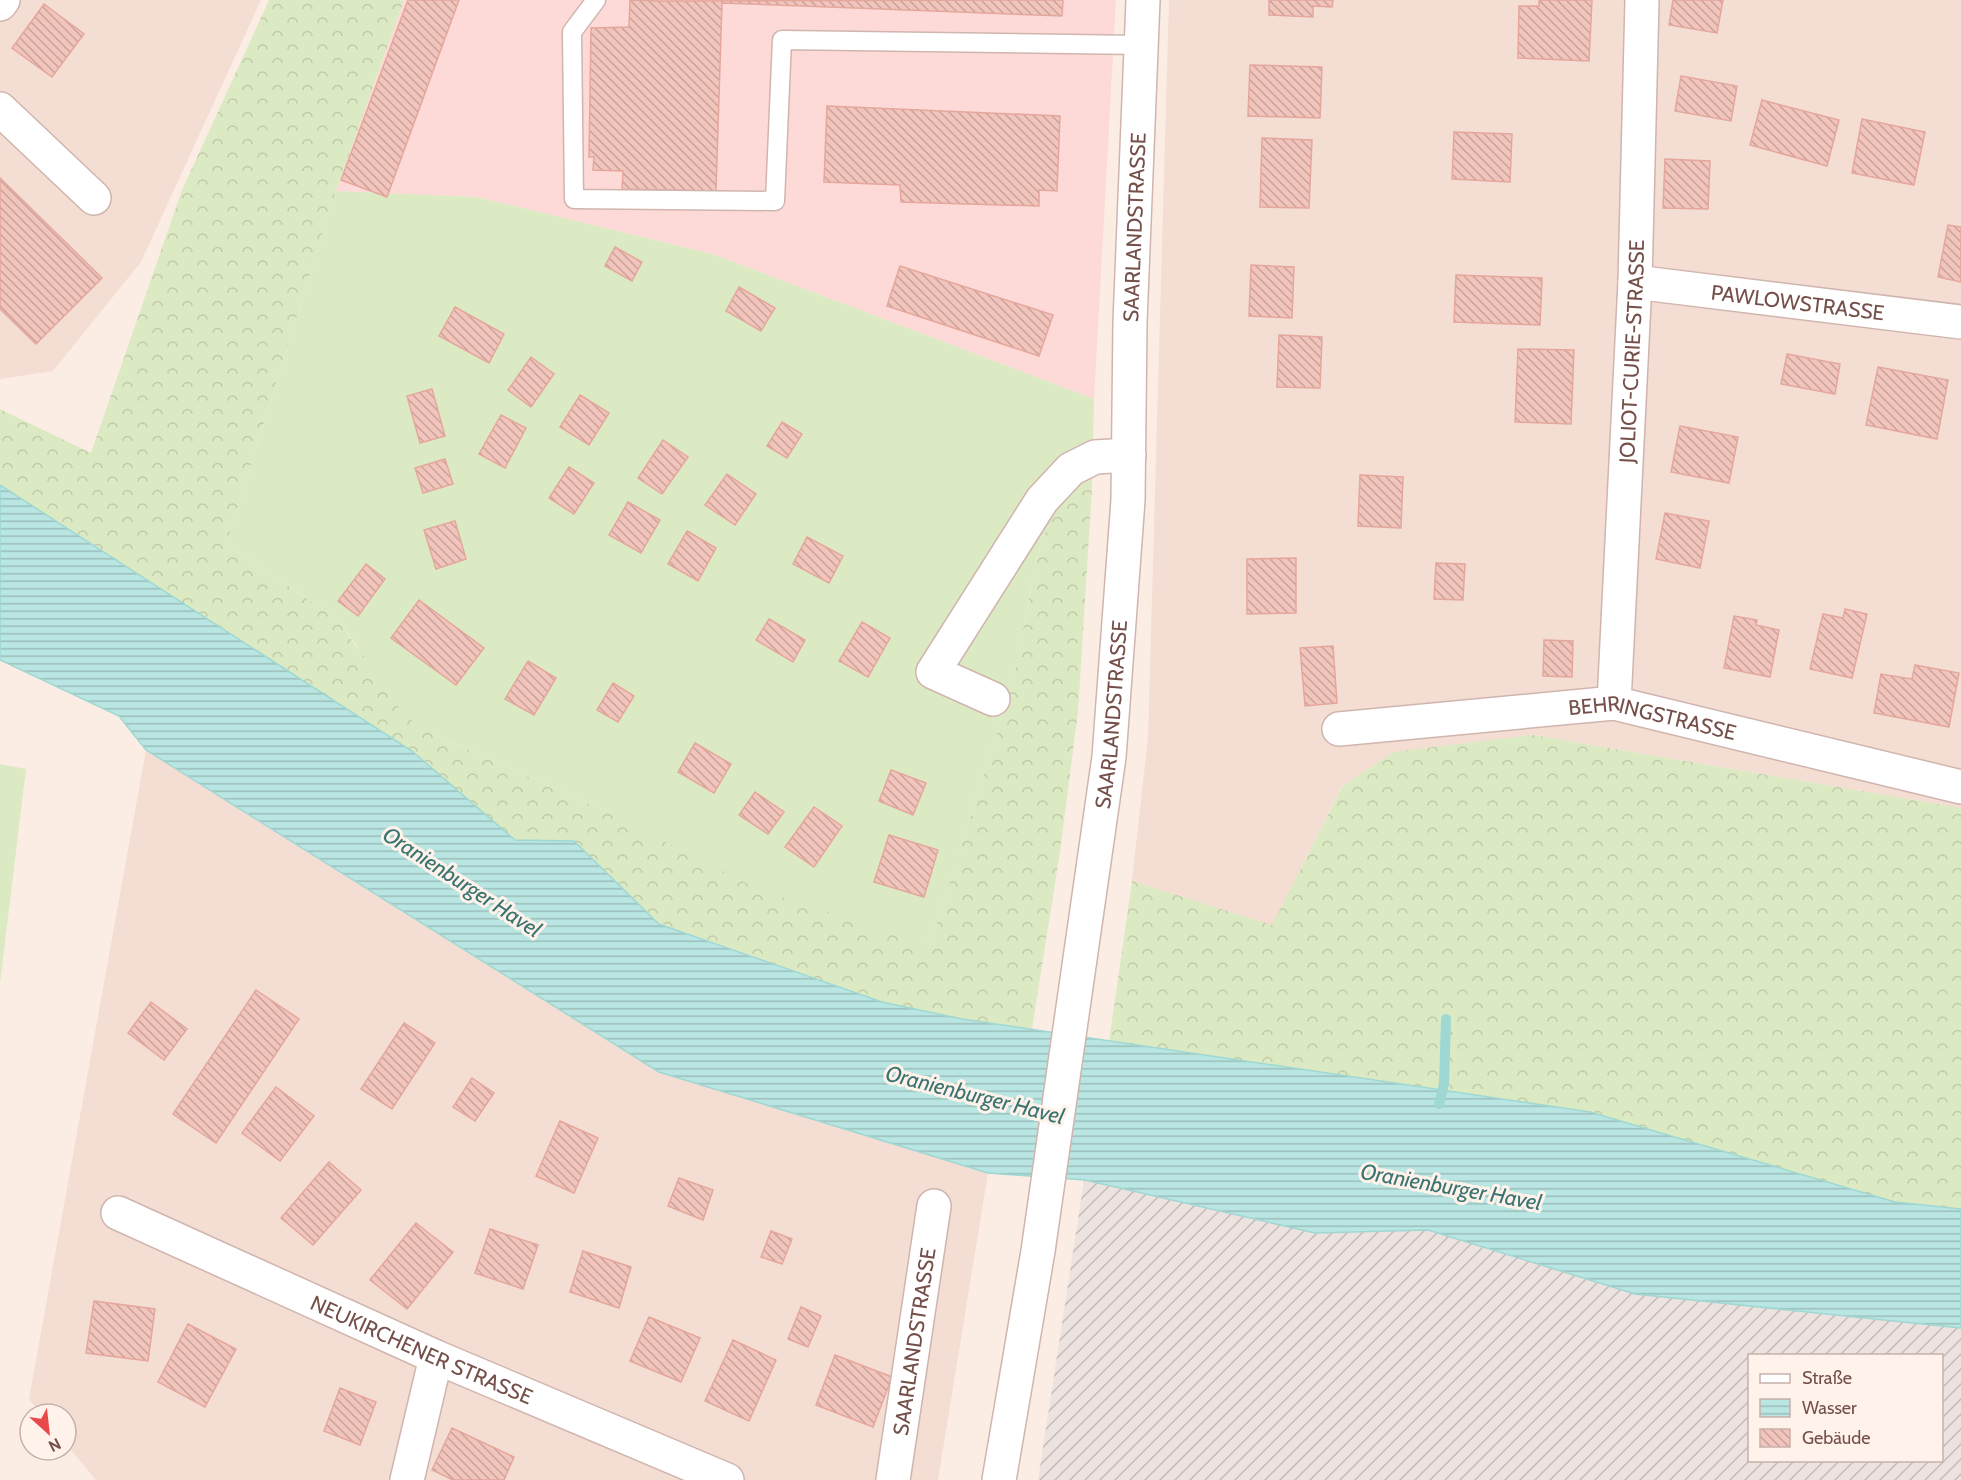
<svg xmlns="http://www.w3.org/2000/svg" width="1961" height="1480" font-family="Cabin,sans-serif">
<defs>
<pattern id="industrial-furrows" width="10" height="10" patternUnits="userSpaceOnUse" patternTransform="scale(1.5)"><rect width="10" height="10" fill="#ece2df"/><path d="M-1 1l2-2M0 10L10 0M9 11l2-2" fill="none" stroke="#c4bab7"/></pattern>
<pattern id="forest-crowns" width="20" height="18" patternUnits="userSpaceOnUse" patternTransform="scale(1.5)"><rect width="20" height="18" fill="#dceac3"/><path d="M2 6a3 3 0 1 1 6 0M12 15a3 3 0 1 1 6 0" fill="none" stroke="#c0caa9"/></pattern>
<pattern id="water-rules" width="6" height="5" patternUnits="userSpaceOnUse" patternTransform="scale(1.5)"><rect width="6" height="5" fill="#b9e6e2"/><path d="M0 2.5h6" fill="none" stroke="#9bbdb9"/></pattern>
<pattern id="building-back-hatch" width="6" height="6" patternUnits="userSpaceOnUse" patternTransform="scale(1.5)"><rect width="6" height="6" fill="#f2c5bc"/><path d="M-1 5l2 2M0 0l6 6M5-1l2 2" fill="none" stroke="#c9a29b"/></pattern>
</defs>
<rect width="100%" height="100%" fill="#fcede4"/>
<!-- residential -->
<path fill="#f4ddd3" d="M0 0H261L141 262 53 371 0 379Z
M1169 0H1961V808L1533 735 1342 786 1272 926 1132 881 1148 738Z
M146 750 659 1072 988 1173 938 1480H96L66 1444V1414H41L29 1399Z"/>
<!-- commercial -->
<path fill="#fddad8" d="M404 0H1116L1094 399 713 254 477 197 336 191Z"/>
<!-- industrial -->
<path fill="url(#industrial-furrows)" fill-rule="evenodd" d="M1084 1180 1315 1233 1428 1230 1635 1294 1961 1328V1480H1038ZM1750 1356H1942V1460H1750Z"/>
<!-- forest -->
<path fill="url(#forest-crowns)" d="M269 0H404L336 191 226 545 338 619 355 645 433 734 594 806 930 945 1014 678 1037 556 1056 501 1092 488 1078 712 1060 852 1032 1029 962 1019 882 1002 659 923 574 841 515 840 412 751 0 485V409L91 453 182 190Z
M1533 735 1961 808V1209L1895 1202 1590 1112 1109 1041 1132 881 1272 925 1342 787 1393 752Z"/>
<!-- garden -->
<path fill="#dceac3" d="M336 191 477 197 713 254 1094 399 1092 488 1056 501 1037 556 1014 678 930 945 760 890 594 806 420 728 400 709 338 619 226 545Z
M0 764 26 769 0 984Z"/>
<!-- water -->
<path fill="url(#water-rules)" stroke="#9fd8d3" stroke-width="1.5" d="M0 485 412 751 515 840 574 841 659 924 882 1002 962 1019 1590 1112 1895 1202 1961 1209V1328L1635 1294 1428 1230 1315 1233 1085 1180 988 1173 659 1072 146 750 119 716 0 660Z"/>
<g fill="none" stroke-linecap="round" stroke-linejoin="round">
<!-- stream -->
<path stroke="#9fd8d3" stroke-width="10" d="M1439 1104 1444 1084 1446 1019"/>
</g>
<!-- building -->
<path fill="url(#building-back-hatch)" stroke="#e5a79c" stroke-width="1.5" d="M408 0H459L387 197 341 180Z
M630 0 661 1 1063 0 1062 16 722 3 716 191 622 189 623 171 593 170 594 157H589L591 28 629 27Z
M1269 0H1333L1332 7 1313 6V17L1269 15Z
M1539 0H1592L1589 61 1518 58 1519 6H1539Z
M1673 0H1723L1717 33 1669 25Z
M44 4 84 34 52 77 12 48Z
M1250 65 1322 67 1320 118 1248 116Z
M1681 76 1737 86 1731 121 1675 111Z
M1762 100 1839 120 1827 166 1750 145Z
M827 106 1060 116 1057 191 1039 190V206L901 202 900 185 824 182Z
M1862 119 1925 132 1914 185 1852 173Z
M1454 132 1512 134 1510 182 1452 179Z
M1262 138 1312 140 1309 208 1260 207Z
M1665 159 1710 161 1708 209 1663 208Z
M0 178 102 278 36 344 0 309Z
M1948 225 1961 227V282L1938 277Z
M615 247 642 262 632 281 605 266Z
M1251 265 1294 267 1292 318 1249 316Z
M900 266 1053 315 1039 356 887 306Z
M1456 275 1542 278 1540 325 1454 322Z
M739 287 775 308 761 331 726 311Z
M455 307 504 334 489 363 439 336Z
M1279 335 1322 337 1320 388 1277 387Z
M1518 349 1574 350 1571 424 1515 422Z
M1787 354 1840 364 1835 394 1781 384Z
M531 357 554 374 531 407 508 390Z
M1878 367 1948 380 1937 439 1866 425Z
M432 389 445 436 420 443 407 396Z
M580 395 609 413 589 445 560 427Z
M501 415 526 428 505 468 479 454Z
M782 422 802 434 787 458 767 446Z
M1680 426 1738 437 1729 483 1671 472Z
M663 440 688 457 662 494 638 478Z
M445 459 453 484 423 493 415 468Z
M569 467 594 483 574 514 549 498Z
M727 474 756 494 735 525 705 505Z
M1360 475 1403 477 1401 528 1358 526Z
M628 502 660 520 641 553 609 535Z
M1665 513 1709 521 1700 568 1656 559Z
M455 521 466 559 436 569 424 530Z
M687 531 716 548 698 581 668 564Z
M807 537 843 556 829 583 793 564Z
M1296 558V613L1247 614V559Z
M1436 563 1465 564 1463 600 1434 599Z
M366 564 385 579 358 616 338 601Z
M419 600 484 648 456 685 391 638Z
M1845 609 1867 614 1852 678 1810 669 1823 614 1843 618Z
M1734 616 1757 620 1756 625 1779 630 1770 677 1724 668Z
M769 619 805 640 793 662 756 640Z
M862 622 890 638 868 677 839 661Z
M1544 640 1573 641 1572 677 1543 676Z
M1333 646 1337 703 1305 706 1300 648Z
M528 661 556 678 534 715 505 699Z
M1915 665 1959 673 1949 727 1874 713 1881 674 1912 679Z
M613 683 634 696 618 722 597 710Z
M695 743 731 764 714 793 678 772Z
M891 770 926 783 913 815 879 801Z
M755 792 784 812 768 834 739 815Z
M814 807 842 826 814 867 785 847Z
M889 835 938 850 924 897 874 882Z
M256 990 299 1019 216 1143 173 1114Z
M151 1002 187 1029 164 1060 128 1033Z
M404 1023 435 1043 392 1109 361 1089Z
M472 1078 494 1093 475 1121 453 1107Z
M276 1087 314 1116 280 1161 242 1133Z
M560 1121 598 1138 574 1193 536 1176Z
M329 1162 361 1190 313 1245 281 1218Z
M679 1178 713 1190 703 1220 668 1206Z
M416 1223 453 1252 407 1309 370 1280Z
M490 1229 538 1245 523 1289 475 1273Z
M771 1231 792 1239 782 1264 761 1257Z
M583 1251 631 1267 619 1308 570 1292Z
M94 1301 155 1309 148 1361 86 1353Z
M801 1307 821 1316 808 1347 788 1339Z
M649 1317 700 1338 681 1382 630 1361Z
M188 1324 236 1349 205 1407 158 1382Z
M733 1340 776 1360 749 1421 705 1401Z
M835 1355 892 1377 873 1427 816 1405Z
M340 1388 376 1402 360 1445 324 1431Z
M452 1428 514 1457 504 1480H453L432 1470Z"/>
<g fill="none" stroke-linecap="round" stroke-linejoin="round">
<!-- service casing -->
<g stroke="#d0b5ae" stroke-width="21">
<path id="service" d="M596 0 572 32 574 199 775 201 782 40 1141 45"/>
</g>
<!-- minor casing -->
<g stroke="#d0b5ae" stroke-width="36">
<g id="minor">
<path d="M0 4 3 0"/>
<path d="M0 109 94 198"/>
<path id="s1" d="M1635 282 1961 322"/>
<path d="M993 699 933 672 1042 500 1071 469 1095 457 1129 455"/>
<path id="s2" d="M1614 703 1635 282 1642 0"/>
<path id="s3" d="M1339 729 1614 703 1961 787"/>
<path id="s4" d="M118 1213 436 1357 727 1480"/>
<path d="M407 1480 436 1357"/>
<path id="s5" d="M893 1480 934 1206"/>
</g>
</g>
<!-- tertiary casing -->
<g stroke="#d0b5ae" stroke-width="36">
<g id="tertiary">
<path id="s6" d="M999 1480 1038 1251 1109 757 1128 500 1130 322 1143 0"/>
</g>
</g>
<!-- service -->
<use href="#service" stroke="#fff" stroke-width="18"/>
<!-- minor -->
<use href="#minor" stroke="#fff" stroke-width="33"/>
<!-- tertiary -->
<use href="#tertiary" stroke="#fff" stroke-width="33"/>
</g>
<g text-anchor="middle" dominant-baseline="central" stroke-width="6" stroke-linejoin="round" paint-order="stroke">
<!-- street labels -->
<g font-size="21" fill="#754f4a" stroke="#fff2eb">
<text stroke="none"><textPath href="#s6" startOffset="1262">SAARLANDSTRASSE</textPath></text>
<text stroke="none"><textPath href="#s1" startOffset="164">PAWLOWSTRASSE</textPath></text>
<text stroke="none"><textPath href="#s2" startOffset="352">JOLIOT-CURIE-STRASSE</textPath></text>
<text stroke="none"><textPath href="#s6" startOffset="774">SAARLANDSTRASSE</textPath></text>
<text stroke="none"><textPath href="#s3" startOffset="316">BEHRINGSTRASSE</textPath></text>
<text stroke="none"><textPath href="#s5" startOffset="140">SAARLANDSTRASSE</textPath></text>
<text stroke="none"><textPath href="#s4" startOffset="333">NEUKIRCHENER STRASSE</textPath></text>
</g>
<!-- water labels -->
<g font-size="22" font-style="italic" fill="#3a7470" stroke="#fff2eb">
<text transform="translate(462 882) rotate(33)">Oranienburger Havel</text>
<text transform="translate(975 1095) rotate(14)">Oranienburger Havel</text>
<text transform="translate(1451 1187) rotate(10)">Oranienburger Havel</text>
</g>
</g>
<!-- legend -->
<rect x="1748" y="1354" width="195" height="108" fill="#fff2eb" stroke="#c8b1ab" stroke-width="1.5"/>
<rect x="1760" y="1374" width="30" height="9" fill="#ffffff" stroke="#c8b1ab" stroke-width="1.5"/>
<text x="1802" y="1384" font-size="18" fill="#754f4a">Straße</text>
<rect x="1760" y="1399" width="30" height="18" fill="url(#water-rules)" stroke="#c8b1ab" stroke-width="1.5"/>
<text x="1802" y="1414" font-size="18" fill="#754f4a">Wasser</text>
<rect x="1760" y="1429" width="30" height="18" fill="url(#building-back-hatch)" stroke="#c8b1ab" stroke-width="1.5"/>
<text x="1802" y="1444" font-size="18" fill="#754f4a">Gebäude</text>
<!-- north arrow -->
<g transform="translate(48 1432) rotate(153)"><circle r="28" fill="#fff2eb" stroke="#c8b1ab" stroke-width="1.5"/>
<path d="M0-4.5L10 22L0 15L-10 22Z" fill="#e7494b"/>
<text y="-9" font-size="16" font-weight="bold" text-anchor="middle" fill="#754f4a">N</text>
</g>
</svg>
